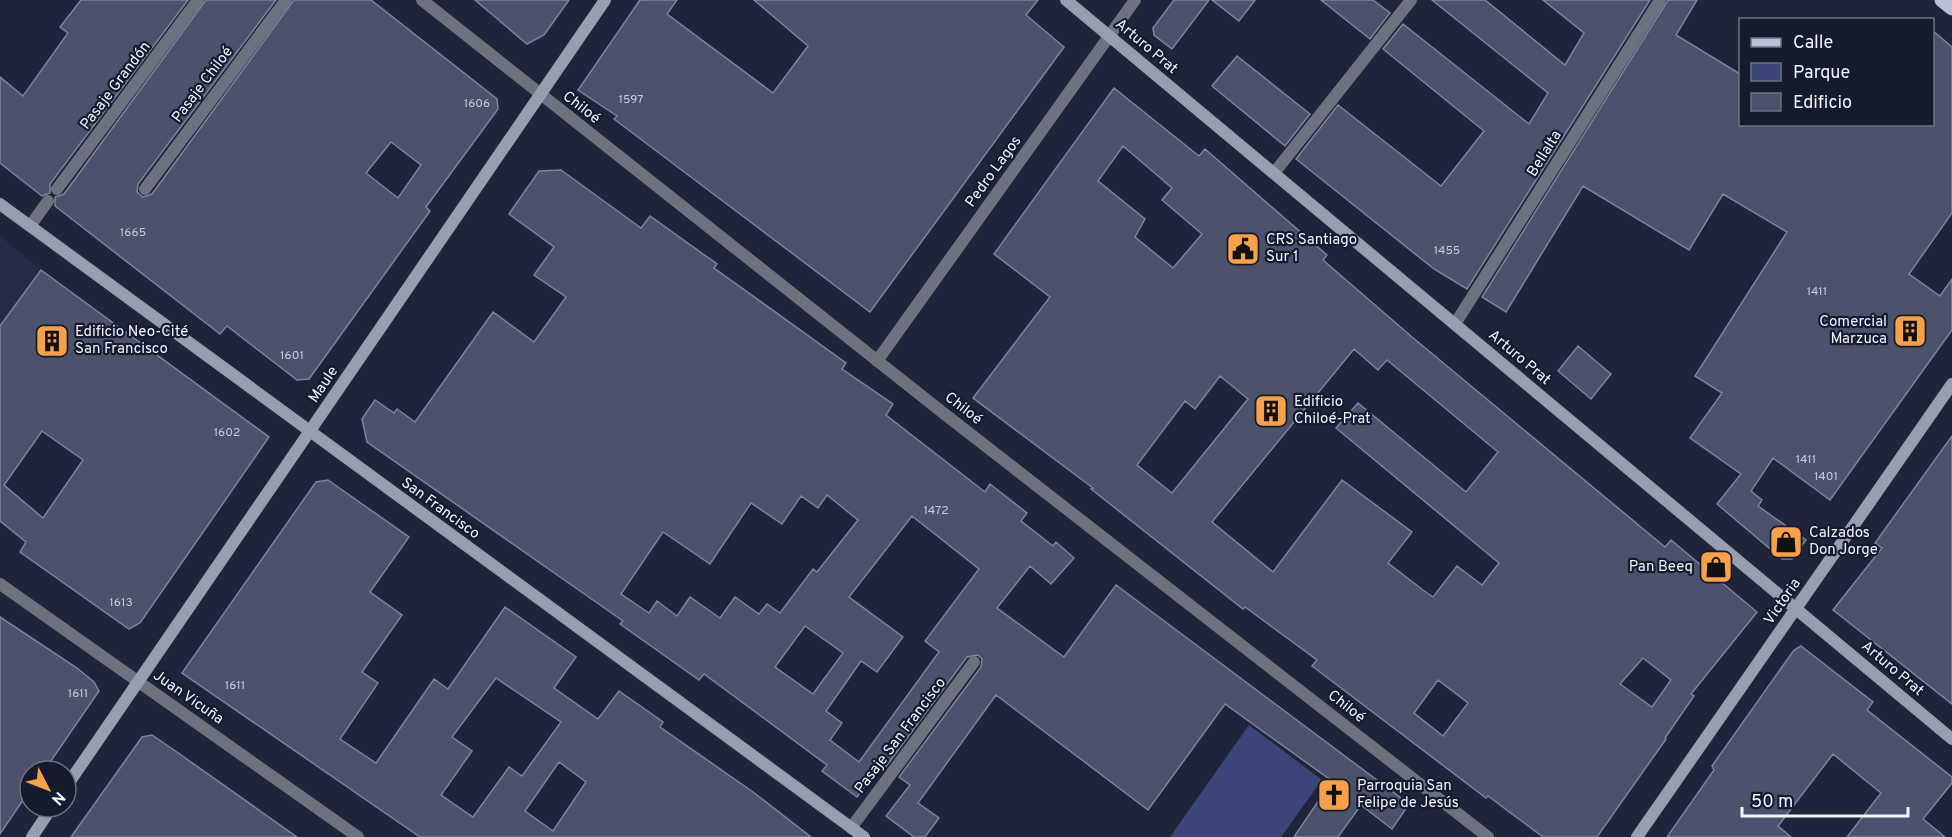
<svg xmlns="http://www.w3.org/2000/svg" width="1952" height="837" font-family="Overpass,sans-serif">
<rect width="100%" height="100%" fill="#1f243a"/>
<!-- built -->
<path fill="#252b47" d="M0 236 41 270 0 326Z"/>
<!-- green -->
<path fill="#3c4577" d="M1249 725 1322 780 1281 837H1170Z"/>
<!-- building -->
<path fill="#4c526b" stroke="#7d849f" stroke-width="1.5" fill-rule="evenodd" d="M81 0H188L50 184V193L42 196 0 163V77L23 96 68 33 60 27Z
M206 0H276L138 184 137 192 143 197 152 194 294 0H371L497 99 498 109 426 207 430 211 309 379 297 380 227 326 220 334 55 206V197L64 194ZM391 142 421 165 398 198 366 173Z
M475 0H569L544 35 527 44Z
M640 0H677L667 14 773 93 808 46 754 0H1038L1026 15 1064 47 870 312 614 119 617 116 578 90Z
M1174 0H1209L1172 49 1154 35 1153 28Z
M1212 0H1255L1239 21Z
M1321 0H1373L1390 13 1370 39Z
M1432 0H1485L1565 65 1584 33 1543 0H1650L1467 289 1434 269 1296 159 1338 105 1441 186 1484 131 1383 49 1403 24 1529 124 1548 93Z
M1668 0H1697L1676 35 1740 74V124H1932V30L1952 47V213L1909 274 1940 296 1952 279V330L1830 500 1773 458 1751 491 1762 500 1758 506 1806 540 1792 559H1782L1717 504 1741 474 1690 438 1722 393 1695 376 1787 232 1723 194 1689 250 1583 186 1506 312 1482 297Z
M1237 56 1310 114 1285 146 1212 86Z
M1114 88 1199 156 1205 149 1327 255 1323 260 1412 337 1665 547 1671 540 1757 612 1691 694 1694 696 1665 738 1666 739 1597 837H1543L1488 796 1486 798 1312 666 1317 660 1245 607 1243 609 1091 489 1093 488 973 398 1050 297 994 254ZM1123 146 1172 188 1162 200 1202 234 1173 268 1135 237 1145 219 1098 181ZM1354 349 1378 370 1387 360 1498 452 1466 492 1358 403 1336 428 1499 563 1482 585 1457 566 1433 597 1423 590 1388 563 1412 532 1342 480 1273 572 1212 522ZM1220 376 1248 399 1172 493 1137 465 1185 401 1195 409ZM1643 658 1671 680 1652 707 1620 684ZM1438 680 1468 703 1443 736 1414 713Z
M561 170 641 228 650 216 717 264 714 268 846 363 842 369 893 404 886 415 985 492 990 484 1027 513 1021 521 1053 546 1056 542 1074 558 1051 584 1030 566 997 608 1064 657 1116 585 1409 804 1392 829 1361 805 1338 837H1294L1332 781 1225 704 1148 810 996 695 918 803 939 818 925 837H914L886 816 910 785 899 777 981 667 982 659 978 655 967 657 885 768 880 764 857 797 822 771 827 765 704 674 699 680 620 624 623 621 367 442 362 419 375 400 394 413 397 409 415 422 493 312 534 342 566 297 534 275 554 247 509 214 539 171ZM827 495 858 520 817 572 813 569 780 613 767 604 759 614 735 597 720 618 690 597 677 616 657 601 649 613 621 594 663 532 710 564 751 503 782 524 801 496 818 508ZM912 516 979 569 925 641 939 652 859 762 830 740 842 723 826 711 861 661 877 672 903 637 849 597ZM805 626 843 653 813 694 775 667Z
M41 270 269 437 140 623 129 629 20 552 26 542 0 521V326ZM42 431 83 460 43 518 4 485Z
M1578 346 1611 374 1591 399 1558 371Z
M1952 436V704L1833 610 1882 548 1875 543Z
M328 480 409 537 370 592 402 615 362 672 378 683 340 739 376 763 434 679 448 689 505 607 576 657 554 688 598 719 619 691 663 722 660 727 753 792 811 837H420L182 673 316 482ZM496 678 561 722 522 776 509 767 473 817 441 795 472 751 452 737ZM559 762 586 782 553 831 525 811Z
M0 617 77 668 94 682 99 691 44 771H30V790L0 834Z
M1801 646 1873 702 1867 710 1952 777V783L1923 819 1945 837H1847L1881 793 1833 754 1778 826 1791 837H1667L1714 770 1712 766 1794 650Z
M152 735 174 750 297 837H71L142 737Z"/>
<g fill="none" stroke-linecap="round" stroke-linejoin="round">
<!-- street -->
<path stroke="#6e727e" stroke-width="12" d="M422 0 942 412 1488 837
M1274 173 1411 0
M57 189 198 0
M145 189 286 0
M30 226 48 201
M1455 324 1660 0
M877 361 1135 0
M0 584 358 837
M851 828 974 662"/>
<!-- secondary -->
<path stroke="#989db0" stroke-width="12" d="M1066 0 1952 739
M0 204 864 837
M66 787 605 0
M32 837 52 807
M1637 837 1952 384"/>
<!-- primary -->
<path stroke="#b8bfd7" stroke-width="15" d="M1942 0 1952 8"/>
</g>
<!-- icons -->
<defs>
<g id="civic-square" transform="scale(1.725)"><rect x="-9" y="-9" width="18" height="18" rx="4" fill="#f7a148" stroke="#161a2f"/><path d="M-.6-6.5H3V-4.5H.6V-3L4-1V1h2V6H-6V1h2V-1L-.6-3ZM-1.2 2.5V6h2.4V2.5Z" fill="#111"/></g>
<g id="building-square" transform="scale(1.725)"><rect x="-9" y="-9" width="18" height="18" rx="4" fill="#f7a148" stroke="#161a2f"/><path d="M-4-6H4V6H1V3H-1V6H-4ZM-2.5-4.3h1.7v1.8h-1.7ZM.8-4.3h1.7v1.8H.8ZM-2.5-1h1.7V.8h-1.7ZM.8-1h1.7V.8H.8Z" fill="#111"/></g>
<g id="shop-square" transform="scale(1.725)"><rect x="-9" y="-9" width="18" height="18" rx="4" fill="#f7a148" stroke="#161a2f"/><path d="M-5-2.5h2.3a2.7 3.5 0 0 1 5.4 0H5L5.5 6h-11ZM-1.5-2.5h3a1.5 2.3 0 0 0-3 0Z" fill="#111"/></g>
<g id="church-square" transform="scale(1.725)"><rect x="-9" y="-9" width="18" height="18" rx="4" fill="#f7a148" stroke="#161a2f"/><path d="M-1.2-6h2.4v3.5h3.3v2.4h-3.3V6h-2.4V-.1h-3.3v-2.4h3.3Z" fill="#111"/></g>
</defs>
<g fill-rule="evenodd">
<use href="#civic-square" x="1243" y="249"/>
<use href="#building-square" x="1910" y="331"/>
<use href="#building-square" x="52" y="341"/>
<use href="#building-square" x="1271" y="411"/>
<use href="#shop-square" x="1786" y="542"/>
<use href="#shop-square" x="1716" y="567"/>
<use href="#church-square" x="1334" y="795"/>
</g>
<g text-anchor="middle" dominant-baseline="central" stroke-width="4.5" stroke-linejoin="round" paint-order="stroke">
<!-- number labels -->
<g font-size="12" fill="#c8cbd8">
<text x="631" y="100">1597</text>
<text x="477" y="104">1606</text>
<text x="133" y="233">1665</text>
<text x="1447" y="251">1455</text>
<text x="1817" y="292">1411</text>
<text x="292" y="356">1601</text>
<text x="227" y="433">1602</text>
<text x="1806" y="460">1411</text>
<text x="1826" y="477">1401</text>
<text x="936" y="511">1472</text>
<text x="121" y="603">1613</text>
<text x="235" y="686">1611</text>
<text x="78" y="694">1611</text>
</g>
<!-- street labels -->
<g font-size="15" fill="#f1f3fd" stroke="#161a2f">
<text transform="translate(1146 47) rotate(40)">Arturo Prat</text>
<text transform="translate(203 85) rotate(-53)">Pasaje Chiloé</text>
<text transform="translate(116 86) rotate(-53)">Pasaje Grandón</text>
<text transform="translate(581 108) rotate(38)">Chiloé</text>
<text transform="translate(1545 154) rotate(-58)">Bellalta</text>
<text transform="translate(994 172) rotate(-54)">Pedro Lagos</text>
<text transform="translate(1519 358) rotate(40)">Arturo Prat</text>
<text transform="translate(324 385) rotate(-56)">Maule</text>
<text transform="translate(963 409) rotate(38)">Chiloé</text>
<text transform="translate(440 509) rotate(36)">San Francisco</text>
<text transform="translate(1783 602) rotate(-55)">Victoria</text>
<text transform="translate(1892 669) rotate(40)">Arturo Prat</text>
<text transform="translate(188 698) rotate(35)">Juan Vicuña</text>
<text transform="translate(1346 707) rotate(38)">Chiloé</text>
<text transform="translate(901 736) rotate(-53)">Pasaje San Francisco</text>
</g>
<!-- poi labels -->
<g font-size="15" fill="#f1f3fd" stroke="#161a2f" text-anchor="start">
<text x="1266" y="240">CRS Santiago<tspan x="1266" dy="17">Sur 1</tspan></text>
<text x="1887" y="322" text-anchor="end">Comercial<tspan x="1887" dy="17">Marzuca</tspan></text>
<text x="75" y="332">Edificio Neo-Cité<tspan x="75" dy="17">San Francisco</tspan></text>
<text x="1294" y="402">Edificio<tspan x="1294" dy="17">Chiloé-Prat</tspan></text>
<text x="1809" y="533">Calzados<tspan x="1809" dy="17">Don Jorge</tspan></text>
<text x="1693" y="567" text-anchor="end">Pan Beeq</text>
<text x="1357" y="786">Parroquia San<tspan x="1357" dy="17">Felipe de Jesús</tspan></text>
</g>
</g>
<!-- legend -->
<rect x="1739" y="18" width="195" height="108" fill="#161a2f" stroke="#6e7181" stroke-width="1.5"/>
<rect x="1751" y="38" width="30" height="9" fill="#b8bfd7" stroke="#6e7181" stroke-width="1.5"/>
<text x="1793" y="48" font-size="18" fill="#f1f3fd">Calle</text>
<rect x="1751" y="63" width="30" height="18" fill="#3c4577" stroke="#6e7181" stroke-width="1.5"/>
<text x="1793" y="78" font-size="18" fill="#f1f3fd">Parque</text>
<rect x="1751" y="93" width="30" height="18" fill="#4c526b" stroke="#6e7181" stroke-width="1.5"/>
<text x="1793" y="108" font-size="18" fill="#f1f3fd">Edificio</text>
<!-- north arrow -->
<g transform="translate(48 789) rotate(132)"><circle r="28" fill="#161a2f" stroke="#6e7181" stroke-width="1.5"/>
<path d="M0-4.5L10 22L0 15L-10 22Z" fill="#f7a148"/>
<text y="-9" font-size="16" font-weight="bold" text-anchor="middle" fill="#f1f3fd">N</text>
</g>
<!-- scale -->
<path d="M1742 807v9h166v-9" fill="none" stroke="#f1f3fd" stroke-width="3"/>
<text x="1751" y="807" font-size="18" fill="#f1f3fd" stroke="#161a2f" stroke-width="4.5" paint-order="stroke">50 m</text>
</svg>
